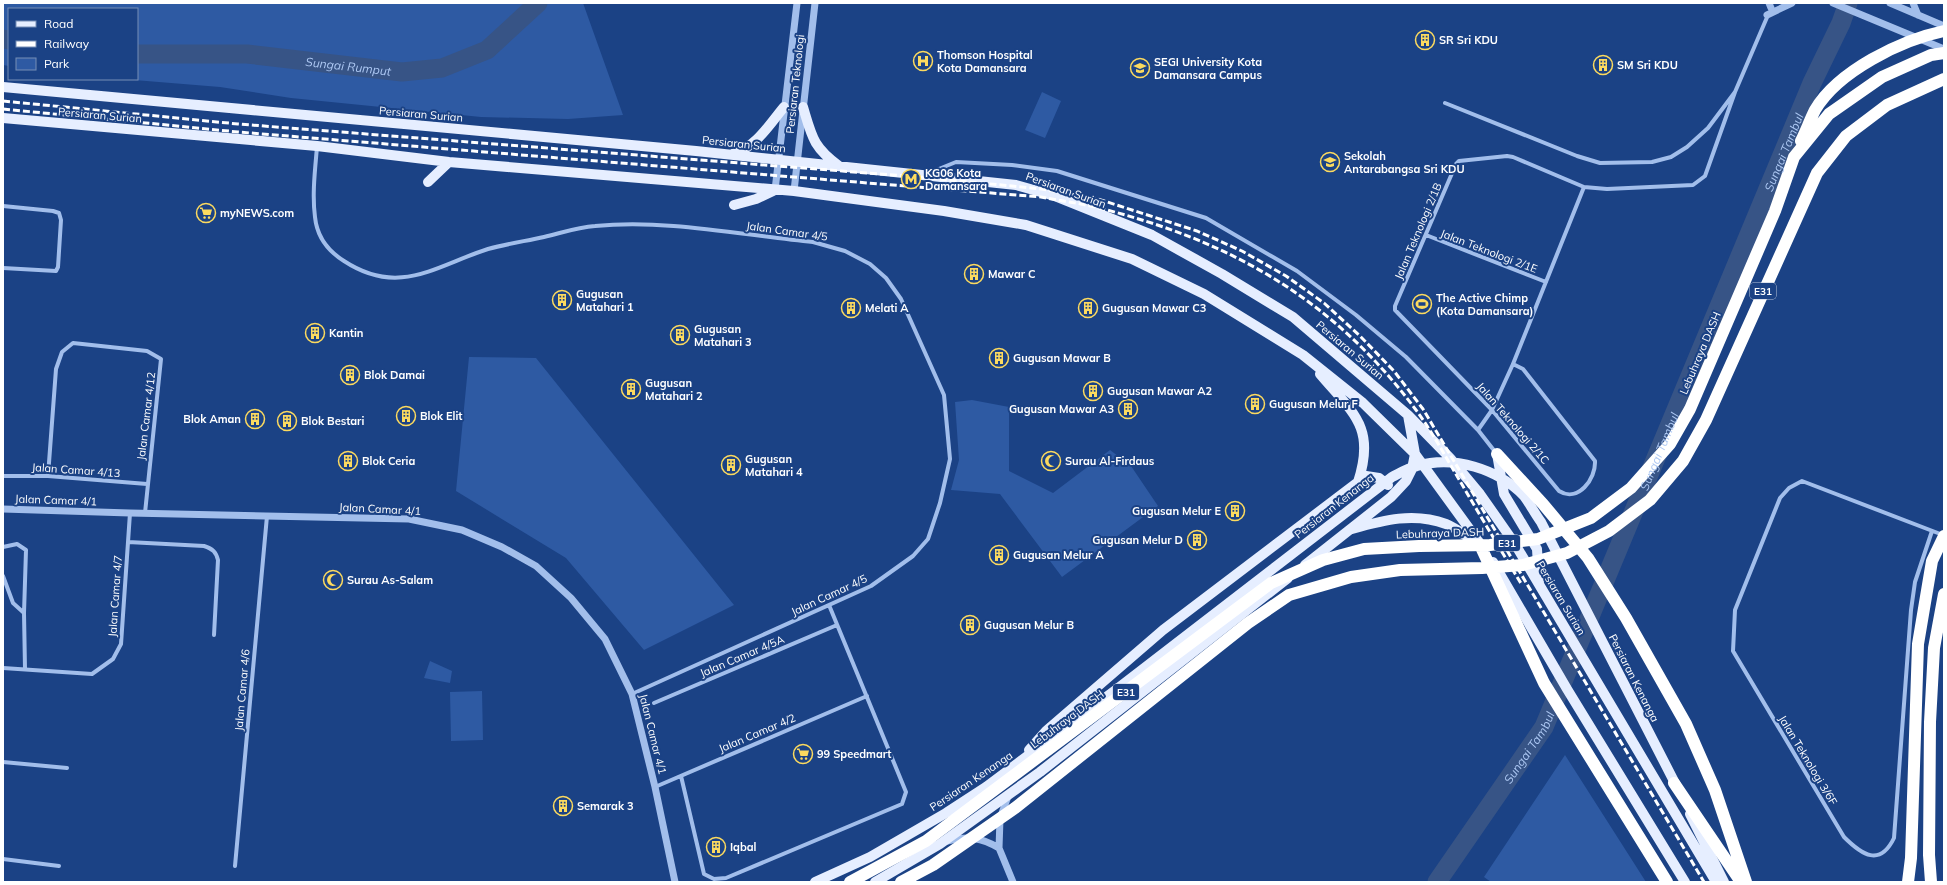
<svg xmlns="http://www.w3.org/2000/svg" width="1947" height="885" font-family="Mulish,sans-serif">
<rect width="100%" height="100%" fill="#1b4285"/>
<!-- green -->
<path fill="#2e5aa3" d="M3 3H583L623 115 568 119 481 117 291 98 220 87 122 79H137V9H9V66L3 65Z
M1042 92 1061 101 1045 138 1025 130Z
M469 357 536 358 734 605 644 650 566 558 456 491Z
M972 400 1009 407V471L1053 493 1110 450 1131 466 1158 506 1062 577 1000 494 951 490 959 460 955 402Z
M430 661 452 671 450 683 424 678Z
M482 691 483 740 451 741 450 692Z
M1565 755 1646 882H1491L1484 877Z"/>
<g fill="none" stroke-linecap="round" stroke-linejoin="round">
<!-- river -->
<g stroke="#375486" stroke-width="19">
<path d="M3 39 9 40"/>
<path id="s1" d="M137 54H247L402 72 442 68 487 50 538 3"/>
<path id="s2" d="M1437 882 1544 727 1812 83 1841 23 1848 3"/>
</g>
<!-- minor -->
<path stroke="#a2beeb" stroke-width="4" d="M1445 103 1577 156 1600 163 1652 162 1671 157 1687 147 1708 128 1735 92 1768 15
M317 147C315 170 312 195 315 217 317 237 328 251 344 261 399 297 435 266 488 249 506 244 526 241 544 237 561 233 578 227 595 226 667 219 741 235 813 242L845 251 870 264 886 278 901 299 944 395 950 459 940 503 928 539 913 556 871 586 632 694
M929 173 956 162 1012 165 1057 171 1206 218 1297 271 1356 315 1406 357 1478 430 1496 453
M3 206 53 211 59 213 61 220 58 267 56 271 3 268
M1426 235 1546 282
M1513 364 1523 369 1595 461C1596 479 1578 503 1559 491L1492 410 1395 310V306L1456 164 1459 161 1507 156 1513 157 1584 187 1607 189 1693 185 1705 176 1735 92
M1478 430 1492 410 1513 364 1584 187
M3 476H48L147 484
M48 476 56 369 62 352 73 343 147 351 161 359 145 513
M1932 531 1915 582 1911 610 1894 838C1880 867 1862 855 1844 837L1733 651 1735 610 1780 498 1789 488 1802 481 1943 535
M128 542 204 546C213 549 216 552 218 560L214 635
M3 547 17 544 26 550 24 613 25 669
M3 576 13 603 24 613
M3 668 92 674 113 659 121 644 130 513
M654 703 837 625
M3 762 67 768
M681 776 704 874 714 879 726 878 902 804 906 792 829 605
M655 787 867 696
M3 859 59 866
M235 866 267 516"/>
<!-- tertiary -->
<path stroke="#a2beeb" stroke-width="7" d="M1769 3 1771 8
M1833 3 1944 49
M1890 3 1944 26
M1913 3 1918 15
M1767 15 1792 3
M775 190 797 3
M794 191 815 3
M3 509 130 513 409 519 462 530 502 547 536 566 571 598 605 639 632 694 655 787 675 882
M1008 796 1000 819 999 848 1013 882
M948 841C967 835 982 838 999 848"/>
<!-- primary -->
<path stroke="#e6eeff" stroke-width="10" d="M3 87 696 151 1016 185 1055 196 1152 235 1222 274 1293 317 1408 415 1450 458 1480 494 1515 544 1716 882
M803 107C812 137 813 147 839 166
M3 118 317 146 449 162 794 191 944 211 1026 225 1132 259 1204 294 1303 355 1363 403 1415 454 1484 549
M733 154C756 147 769 125 784 107
M428 182 449 162
M734 205 756 199 773 191
M1320 374C1353 413 1376 427 1358 482
M1497 454 1504 494 1537 549 1539 582
M1352 529C1384 520 1414 512 1446 524 1456 528 1466 536 1475 542
M1493 562 1567 689 1685 882
M1305 565 1391 497 1406 481 1412 469 1415 454 1408 415
M1029 750 1046 731 1163 630 1366 476 1379 478 1388 485
M1690 814 1724 882
M815 882 870 857 946 813 986 787 1117 689 1392 477C1400 473 1408 468 1417 466 1454 455 1498 469 1524 496 1530 504 1535 514 1541 522L1678 789
M875 882 940 844 1040 772 1288 578"/>
<!-- motorway -->
<path stroke="#fff" stroke-width="12" d="M1801 141C1806 131 1810 120 1815 110 1838 71 1901 40 1944 31
M1497 454 1543 504 1588 558 1626 618 1686 724 1715 790 1746 882
M1480 545 1544 683 1667 882
M1674 783 1741 882
M850 882 926 841 1271 583 1323 560 1364 549 1419 546 1490 545 1538 539 1591 518 1631 488 1670 444 1690 409 1775 211 1794 157 1829 114 1882 77 1931 55 1944 53
M901 882 933 865 1015 808 1248 623 1289 595 1351 577 1400 570 1482 568 1523 565 1567 553 1609 531 1650 500 1683 461 1706 420 1817 173 1846 136 1887 105 1944 79
M1908 882 1911 858 1918 644 1932 561 1944 536
M1931 882 1929 855 1930 722 1934 648 1944 594"/>
<!-- rail -->
<path stroke="#fff" stroke-width="3" stroke-dasharray="7 3" stroke-linecap="butt" d="M3 101 238 124 919 177 1042 189 1098 199 1197 231 1242 251 1286 276 1324 303 1360 336 1394 371 1423 409 1704 882
M3 109 238 132 1041 197C1060 201 1080 203 1099 208 1231 241 1333 299 1416 410 1431 430 1444 454 1457 476 1478 512 1500 549 1522 585"/>
</g>
<!-- icons -->
<defs>
<g id="building-ring" transform="scale(1)"><circle r="9.5" fill="#1b4285" stroke="#fcda5f" stroke-width="1.5"/><path d="M-4-6H4V6H1V3H-1V6H-4ZM-2.5-4.3h1.7v1.8h-1.7ZM.8-4.3h1.7v1.8H.8ZM-2.5-1h1.7V.8h-1.7ZM.8-1h1.7V.8H.8Z" fill="#fcda5f"/></g>
<g id="hospital-ring" transform="scale(1)"><circle r="9.5" fill="#1b4285" stroke="#fcda5f" stroke-width="1.5"/><path d="M-5-5h3v3.5h4V-5h3V5h-3V1.5h-4V5h-3Z" fill="#fcda5f"/></g>
<g id="university-ring" transform="scale(1)"><circle r="9.5" fill="#1b4285" stroke="#fcda5f" stroke-width="1.5"/><path d="M0-5L7-2L0 1L-7-2ZM-4 1L0 2.5L4 1V4Q0 6-4 4Z" fill="#fcda5f"/></g>
<g id="school-ring" transform="scale(1)"><circle r="9.5" fill="#1b4285" stroke="#fcda5f" stroke-width="1.5"/><path d="M0-5L7-2L0 1L-7-2ZM-4 1L0 2.5L4 1V4Q0 6-4 4Z" fill="#fcda5f"/></g>
<g id="metro-ring" transform="scale(1)"><circle r="9.5" fill="#1b4285" stroke="#fcda5f" stroke-width="1.5"/><path d="M-5.5 5V-5H-3L0 0L3-5H5.5V5H3V-.5L0 4L-3-.5V5Z" fill="#fcda5f"/></g>
<g id="supermarket-ring" transform="scale(1)"><circle r="9.5" fill="#1b4285" stroke="#fcda5f" stroke-width="1.5"/><path d="M-6-5.5h2.5l.6 2H6L4.5 2H-2.5L-4.4-4H-6ZM-1.5 3.2a1.3 1.3 0 1 0 .1 0ZM3 3.2a1.3 1.3 0 1 0 .1 0Z" fill="#fcda5f"/></g>
<g id="stadium-ring" transform="scale(1)"><circle r="9.5" fill="#1b4285" stroke="#fcda5f" stroke-width="1.5"/><path d="M0-5a6.5 5 0 1 0 0 10a6.5 5 0 1 0 0-10ZM-3.5-1.8h7v3.6h-7Z" fill="#fcda5f"/></g>
<g id="mosque-ring" transform="scale(1)"><circle r="9.5" fill="#1b4285" stroke="#fcda5f" stroke-width="1.5"/><path d="M3.5-4.9A6 6 0 1 0 3.5 4.9A5 5 0 1 1 3.5-4.9Z" fill="#fcda5f"/></g>
</defs>
<g fill-rule="evenodd">
<use href="#building-ring" x="1425" y="40"/>
<use href="#hospital-ring" x="923" y="61"/>
<use href="#building-ring" x="1603" y="65"/>
<use href="#university-ring" x="1140" y="68"/>
<use href="#school-ring" x="1330" y="162"/>
<use href="#metro-ring" x="911" y="179"/>
<use href="#supermarket-ring" x="206" y="213"/>
<use href="#building-ring" x="974" y="274"/>
<use href="#building-ring" x="562" y="300"/>
<use href="#stadium-ring" x="1422" y="304"/>
<use href="#building-ring" x="851" y="308"/>
<use href="#building-ring" x="1088" y="308"/>
<use href="#building-ring" x="315" y="333"/>
<use href="#building-ring" x="680" y="335"/>
<use href="#building-ring" x="999" y="358"/>
<use href="#building-ring" x="350" y="375"/>
<use href="#building-ring" x="631" y="389"/>
<use href="#building-ring" x="1093" y="391"/>
<use href="#building-ring" x="1255" y="404"/>
<use href="#building-ring" x="1128" y="409"/>
<use href="#building-ring" x="406" y="416"/>
<use href="#building-ring" x="255" y="419"/>
<use href="#building-ring" x="287" y="421"/>
<use href="#building-ring" x="348" y="461"/>
<use href="#mosque-ring" x="1051" y="461"/>
<use href="#building-ring" x="731" y="465"/>
<use href="#building-ring" x="1235" y="511"/>
<use href="#building-ring" x="1197" y="540"/>
<use href="#building-ring" x="999" y="555"/>
<use href="#mosque-ring" x="333" y="580"/>
<use href="#building-ring" x="970" y="625"/>
<use href="#supermarket-ring" x="803" y="754"/>
<use href="#building-ring" x="563" y="806"/>
<use href="#building-ring" x="716" y="847"/>
</g>
<g text-anchor="middle" dominant-baseline="central" stroke-width="4" stroke-linejoin="round" paint-order="stroke">
<!-- shield labels -->
<g fill="#1b4285" stroke="#bbc6da" stroke-width="1">
<rect x="1750" y="283" width="26" height="16" rx="3"/>
<rect x="1494" y="535" width="26" height="16" rx="3"/>
<rect x="1113" y="684" width="26" height="16" rx="3"/>
</g>
<g font-size="10" font-weight="bold" fill="#fff">
<text x="1763" y="291">E31</text>
<text x="1507" y="543">E31</text>
<text x="1126" y="692">E31</text>
</g>
<!-- poi labels -->
<g font-size="11" font-weight="bold" fill="#fff" stroke="#1b4285" text-anchor="start">
<text x="1439" y="40">SR Sri KDU</text>
<text x="937" y="55">Thomson Hospital<tspan x="937" dy="13">Kota Damansara</tspan></text>
<text x="1154" y="62">SEGI University Kota<tspan x="1154" dy="13">Damansara Campus</tspan></text>
<text x="1617" y="65">SM Sri KDU</text>
<text x="1344" y="156">Sekolah<tspan x="1344" dy="13">Antarabangsa Sri KDU</tspan></text>
<text x="925" y="173">KG06 Kota<tspan x="925" dy="13">Damansara</tspan></text>
<text x="220" y="213">myNEWS.com</text>
<text x="988" y="274">Mawar C</text>
<text x="576" y="294">Gugusan<tspan x="576" dy="13">Matahari 1</tspan></text>
<text x="1436" y="298">The Active Chimp<tspan x="1436" dy="13">(Kota Damansara)</tspan></text>
<text x="865" y="308">Melati A</text>
<text x="1102" y="308">Gugusan Mawar C3</text>
<text x="694" y="329">Gugusan<tspan x="694" dy="13">Matahari 3</tspan></text>
<text x="329" y="333">Kantin</text>
<text x="1013" y="358">Gugusan Mawar B</text>
<text x="364" y="375">Blok Damai</text>
<text x="645" y="383">Gugusan<tspan x="645" dy="13">Matahari 2</tspan></text>
<text x="1107" y="391">Gugusan Mawar A2</text>
<text x="1269" y="404">Gugusan Melur F</text>
<text x="1114" y="409" text-anchor="end">Gugusan Mawar A3</text>
<text x="420" y="416">Blok Elit</text>
<text x="241" y="419" text-anchor="end">Blok Aman</text>
<text x="301" y="421">Blok Bestari</text>
<text x="745" y="459">Gugusan<tspan x="745" dy="13">Matahari 4</tspan></text>
<text x="362" y="461">Blok Ceria</text>
<text x="1065" y="461">Surau Al-Firdaus</text>
<text x="1221" y="511" text-anchor="end">Gugusan Melur E</text>
<text x="1183" y="540" text-anchor="end">Gugusan Melur D</text>
<text x="1013" y="555">Gugusan Melur A</text>
<text x="347" y="580">Surau As-Salam</text>
<text x="984" y="625">Gugusan Melur B</text>
<text x="817" y="754">99 Speedmart</text>
<text x="577" y="806">Semarak 3</text>
<text x="730" y="847">Iqbal</text>
</g>
<!-- street labels -->
<g font-size="11" fill="#fff" stroke="#1b4285">
<text transform="translate(795 84) rotate(-84)">Persiaran Teknologi</text>
<text transform="translate(421 114) rotate(5)">Persiaran Surian</text>
<text transform="translate(100 115) rotate(5)">Persiaran Surian</text>
<text transform="translate(744 144) rotate(6)">Persiaran Surian</text>
<text transform="translate(1066 190) rotate(20)">Persiaran Surian</text>
<text transform="translate(787 231) rotate(8)">Jalan Camar 4/5</text>
<text transform="translate(1418 231) rotate(-67)">Jalan Teknologi 2/1B</text>
<text transform="translate(1489 251) rotate(21)">Jalan Teknologi 2/1E</text>
<text transform="translate(1350 350) rotate(40)">Persiaran Surian</text>
<text transform="translate(1700 353) rotate(-67)">Lebuhraya DASH</text>
<text transform="translate(146 416) rotate(-83)">Jalan Camar 4/12</text>
<text transform="translate(1513 423) rotate(49)">Jalan Teknologi 2/1C</text>
<text transform="translate(76 470) rotate(4)">Jalan Camar 4/13</text>
<text transform="translate(56 500) rotate(2)">Jalan Camar 4/1</text>
<text transform="translate(1334 506) rotate(-38)">Persiaran Kenanga</text>
<text transform="translate(380 509) rotate(3)">Jalan Camar 4/1</text>
<text transform="translate(1440 533) rotate(-2)">Lebuhraya DASH</text>
<text transform="translate(829 595) rotate(-25)">Jalan Camar 4/5</text>
<text transform="translate(115 596) rotate(-86)">Jalan Camar 4/7</text>
<text transform="translate(1561 598) rotate(59)">Persiaran Surian</text>
<text transform="translate(742 656) rotate(-23)">Jalan Camar 4/5A</text>
<text transform="translate(1634 678) rotate(63)">Persiaran Kenanga</text>
<text transform="translate(242 690) rotate(-85)">Jalan Camar 4/6</text>
<text transform="translate(1067 719) rotate(-37)">Lebuhraya DASH</text>
<text transform="translate(757 733) rotate(-23)">Jalan Camar 4/2</text>
<text transform="translate(653 734) rotate(76)">Jalan Camar 4/1</text>
<text transform="translate(1808 760) rotate(59)">Jalan Teknologi 3/6F</text>
<text transform="translate(971 781) rotate(-34)">Persiaran Kenanga</text>
</g>
<!-- water labels -->
<g font-size="12" font-style="italic" fill="#adc8f3" stroke="#1b4285">
<text stroke="none"><textPath href="#s1" startOffset="212">Sungai Rumput</textPath></text>
<text stroke="none"><textPath href="#s2" startOffset="811">Sungai Tambul</textPath></text>
<text stroke="none"><textPath href="#s2" startOffset="487">Sungai Tambul</textPath></text>
<text stroke="none"><textPath href="#s2" startOffset="163">Sungai Tambul</textPath></text>
</g>
</g>
<!-- border -->
<rect width="1947" height="885" fill="none" stroke="#ffffff" stroke-width="8"/>
<!-- legend -->
<rect x="8" y="8" width="130" height="72" fill="#1b4285" stroke="#768eb6"/>
<rect x="16" y="21" width="20" height="6" fill="#e6eeff" stroke="#768eb6"/>
<text x="44" y="28" font-size="12" fill="#ffffff">Road</text>
<rect x="16" y="41" width="20" height="6" fill="#ffffff" stroke="#768eb6"/>
<text x="44" y="48" font-size="12" fill="#ffffff">Railway</text>
<rect x="16" y="58" width="20" height="12" fill="#2e5aa3" stroke="#768eb6"/>
<text x="44" y="68" font-size="12" fill="#ffffff">Park</text>
</svg>
